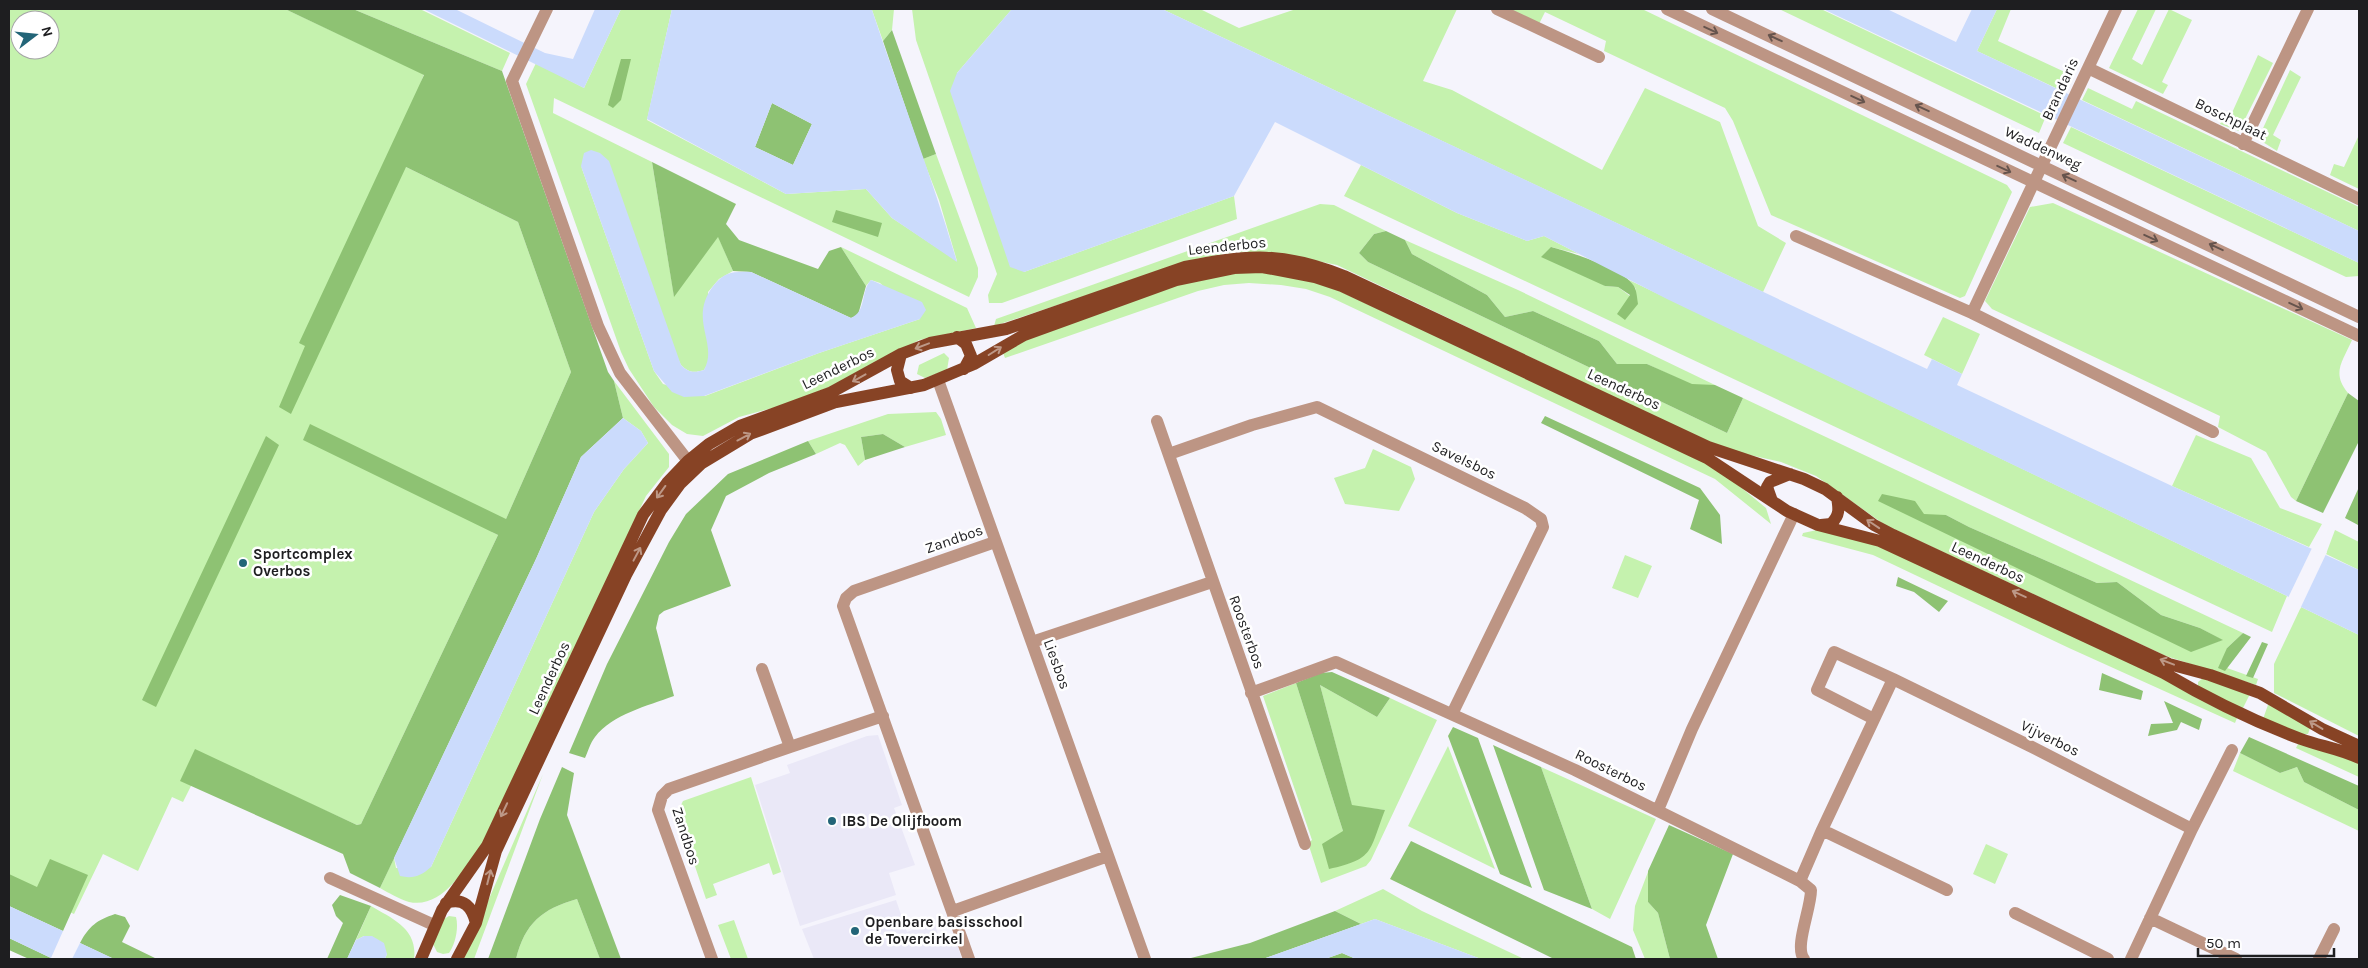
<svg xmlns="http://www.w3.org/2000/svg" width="2368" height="968" font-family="Karla,sans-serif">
<rect width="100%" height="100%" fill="#f5f4fc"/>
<!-- built -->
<path fill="#eae8f7" d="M878 735 902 805 894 808 915 865 889 873 896 895 800 926 755 785 790 773 787 765 867 736Z
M896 900 907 932 934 922 940 940 955 938 962 959H814L802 929Z"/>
<!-- green -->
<path fill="#c5f2ae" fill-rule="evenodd" d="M9 9H285L424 74 419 88 406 167 518 222 571 372 506 519 492 532 498 535 361 824 357 825 206 756 183 802 172 797 138 871 103 854 74 914 9 884ZM20 20H50V50H20Z
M353 9H420L510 53 502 71Z
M621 9H672L647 120 786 194 866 189 892 218 957 261 939 200 923 159 936 154 978 268V277L969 297 554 98 553 113 652 162 674 296 718 236 733 271 719 279 708 292 709 361 704 370C694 373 689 373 681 365L581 166 654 371 663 384 705 396 819 353 920 319 880 283 871 280 866 286 841 247 967 308 976 328 919 340 847 380 784 405 739 417 703 436 687 434 672 425 654 407 629 369 621 352 526 84 536 63 584 88Z
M870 9H894L892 30 883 41 872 10Z
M912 9H1012L957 73 1024 272 1234 196 1237 219 1002 303H989L988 295 997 274 916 40Z
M1162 9H1200L1239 28 1296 9H1457L1423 81 1452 90 1602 170 1645 88 1720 122 1758 226 1786 243 1763 292Z
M1510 9H1642L2007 185 2012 192 1965 296 1960 298 1771 215 1733 121 1725 108 1604 51 1606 41 1545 12 1539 24Z
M1779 9H1821L2046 116 2039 133Z
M1997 9H2011L1998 41 2067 73 2060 90 1977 51Z
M2138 9H2156L2132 59 2142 65 2169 9 2192 20 2162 82 2168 85 2163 94 2109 68Z
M2258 55 2273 63 2239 131 2220 124 2225 114 2231 115Z
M2290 70 2301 77 2273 135 2281 140 2277 151 2258 139Z
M2088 88 2132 109 2136 101 2359 207V231L2082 100Z
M2071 127 2359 263V276L2346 277 2063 143Z
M2359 135V189L2330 175 2334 164 2344 167Z
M1361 165 1457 213 1527 241 1544 236 1579 254 1551 247 1605 286 1618 287 1630 296 1636 289 1629 280 2287 596 2272 632 1344 196Z
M2053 203 2352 340C2343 361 2331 373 2348 393L2296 501 2291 497 2266 452 2218 427 2220 416 1992 309 1985 301 2030 207Z
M1320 204 1334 205 1386 231 1374 234 1359 253 1368 262 1727 433 1743 398 2243 633 2227 648V668L2258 679 2256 685 2166 656 1885 525 1816 476 1781 462 1723 449 1337 265 1278 253 1235 252 1196 259 994 326 996 319ZM1924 515H1946L1969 527 2097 583 2117 582 2161 615 2200 628 2222 640 2191 651Z
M1405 240 1518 290 1715 385H1692L1647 364H1617L1599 341 1533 311 1505 317 1487 295 1412 254Z
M1262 271 1320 282 1715 466 1766 508 1771 524 1715 479 1330 297 1306 289 1281 285 1249 283 1224 285 1198 291 1005 358 1003 353 1020 342C1096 314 1181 274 1262 271Z
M1943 317 1980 334 1962 374 1924 355Z
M944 353 949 358 947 370 925 378 917 374 919 365Z
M614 381 669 454V467L646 496 480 849C462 871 442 909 409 902 399 899 389 893 380 888L394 858 396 868 431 867 594 512 624 469 648 443 641 431 623 418Z
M936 412 941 419 946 435 905 447 883 434 861 437 865 460 858 466 845 445 840 443 816 454 808 441 888 414Z
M2196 435 2251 458 2280 508 2322 524 2309 547 2172 486Z
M1373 449 1411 467 1415 479 1399 511 1345 504 1334 478 1365 468Z
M1822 529 1881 545 2166 678 2237 718 2235 723 2069 648 1873 555 1802 536 1803 533Z
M2335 530 2359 542V570L2326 554Z
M1625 555 1652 566 1638 598 1612 588Z
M2301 607 2359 635V736L2274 693V664Z
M2203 678 2250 694 2241 712 2198 686V682Z
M1296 683 1343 831 1385 810 1352 806 1320 685 1377 717 1390 698 1437 720 1371 860 1366 866 1321 883 1308 843 1312 840 1263 696Z
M2269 702 2310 728 2308 734H2302L2263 719Z
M2299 742 2359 763V777L2296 748Z
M1448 746 1495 869 1408 826Z
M2240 753 2280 773 2297 767 2304 782 2359 810V831L2233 771Z
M1541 767 1656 819 1610 919 1592 909Z
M543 774 474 959H463Z
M751 777 781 872 773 875 769 863 713 884 717 895 706 899 677 813 683 801Z
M1986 844 2008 854 1995 884 1973 874Z
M1648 872V902L1658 913 1670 959H1645L1633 930 1635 906Z
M1383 889 1422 911 1524 959H1481L1375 919 1361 924 1335 911Z
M577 899 600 959H516C525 923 542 909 577 899Z
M371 906C393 919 418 929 414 959H385L387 954 364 936 356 940Z
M449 916 456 917C459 928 455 945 449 953L443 954 437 952 433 944 444 919Z
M734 920 748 959H731L718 925Z"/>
<!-- forest -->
<path fill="#8ec273" d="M285 9H353L502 71 608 372 614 381 623 418 581 457 536 559 380 888 350 873 343 854 180 781 195 749 357 825 361 824 498 535 303 440 310 424 506 519 571 372 518 222 406 167 291 414 279 407 305 346 299 343 424 75Z
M892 30 936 154 923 159 883 41Z
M621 59H631L621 100 613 108 608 105Z
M772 103 812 124 793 165 755 147Z
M652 162 736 204 726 224 739 240 818 269 829 251 841 247 866 286 858 315 851 318 751 272 733 271 718 237 674 297Z
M836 210 882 223 878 237 832 222Z
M1386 231 1405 240 1412 254 1487 295 1505 317 1533 311 1599 341 1617 364H1647L1692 384 1715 385 1743 398 1727 433 1368 262 1359 253 1374 234Z
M1551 247C1570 252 1628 270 1635 288 1637 293 1637 299 1638 304L1625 320 1617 314 1630 295 1618 287 1605 286 1541 257Z
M2348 393 2359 401V441L2323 513 2296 501Z
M1545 416 1700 488 1720 515 1722 544 1690 529 1699 500 1541 423Z
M883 434 905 447 865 460 861 437Z
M266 436 279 445 156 707 142 700Z
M808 441 816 454 769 473 726 496 711 530 731 586 664 611 659 615 656 628 674 696C647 706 613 714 595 737 590 743 588 752 585 758L569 753 607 664 669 542 686 514 728 474Z
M2359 487V523L2358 525 2345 518Z
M1882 494 1915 501 1924 514 1946 515 1969 527 2097 583 2117 582 2161 615 2200 628 2223 640 2191 652 1878 501Z
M1898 577 1948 601 1939 612 1914 592 1896 586Z
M2243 633 2251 637 2225 671 2218 668 2227 648Z
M2262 642 2268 644 2253 678 2246 676Z
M1332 672 1390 698 1377 717 1320 685 1352 805 1385 810C1369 851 1375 859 1329 869L1322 844 1343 831 1296 683 1321 673Z
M2102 673 2143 691 2141 700 2099 690Z
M2164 701 2202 719 2199 730 2181 722 2177 730 2148 736 2151 724 2173 723Z
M1453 727 1478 738 1532 888 1500 874 1448 736Z
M2249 737 2359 786V810L2304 782 2297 767 2280 773 2240 753Z
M1493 745 1541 767 1592 909 1544 890Z
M562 767 574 773 567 815 621 959H600L577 899C542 909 525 923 516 959H488L540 819Z
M1669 825 1733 854 1706 925 1718 959H1670L1658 913 1648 902V871Z
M1411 841 1632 947 1636 959H1554L1390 879Z
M50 859 88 875 63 931 9 906V874L37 887Z
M340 895 371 906 347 959H327L343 923 336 916 332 905Z
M1335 911 1361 924 1263 959H1187L1250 943Z
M115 914 125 917 130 926 122 942 157 959H114L80 943C89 926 97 920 115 914Z
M9 938 51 958 50 959H29L9 950Z
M1342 953 1356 959H1325Z"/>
<!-- water -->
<path fill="#cbdbfc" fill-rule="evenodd" d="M423 9H455L545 53 573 59 595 9H621L584 88Z
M672 9 872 10C900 94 932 177 957 262L892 218 866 189 786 194 647 119ZM772 103 812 124 793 165 755 147Z
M1012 9H1162L1927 369 1932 359 1962 374 1957 385 2172 486 2359 570V635L2301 607 2287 596 1667 299 1544 236 1527 241 1457 213 1275 122 1234 196 1024 272 1010 267 950 91 957 73Z
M1823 9H1887L1956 42 1972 9H1997L1977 51 2359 231V263Z
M591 150 600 153 609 161 681 365C689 373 694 373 704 370 719 343 687 319 714 285 724 272 735 271 751 272L851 318C867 311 860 292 871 280L922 302 926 310 920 319 819 353 704 396 684 397 672 392 654 371 581 166 584 153Z
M623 418 641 431 648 443 624 469 594 512 431 867C421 876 413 879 400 876L394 858 536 559 581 457Z
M9 906 63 931 51 958 9 938Z
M1375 919 1481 959H1356L1342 953 1325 959H1263Z
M364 936H372L384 943 387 954 385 959H347L356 940Z
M80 943 114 959H72Z"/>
<!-- pier -->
<path fill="#f5f4fc" d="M2313 546 2327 552 2300 609 2287 600Z"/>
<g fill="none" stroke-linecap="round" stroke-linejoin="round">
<!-- minor -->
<path stroke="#bd9584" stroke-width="12" d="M547 9 512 81 598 326 620 373 688 461
M1497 9 1599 57
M1667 9 2359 336
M1712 9 2359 317
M2088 68 2359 199
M2243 144 2308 9
M1796 236 1972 313 2213 432
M1972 313 2116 9
M938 380 1145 959
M1157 421 1305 844
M1169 454 1252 425 1317 407 1525 508 1541 519 1543 527 1452 714
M1032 642 1212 582
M762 669 790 747 883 716
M1251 693 1336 662 1575 770 1800 881 1811 890C1811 909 1794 947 1804 959
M1874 719 1817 690 1834 652 1893 679
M1658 810 1692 729 1794 514
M1822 830 1947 890
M330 878 434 925
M1800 881 1822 830 1893 679 2028 745 2192 829
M953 911 1108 856
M2015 913 2108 959
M2150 918 2236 959
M712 959 658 810 662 796 669 789 790 747
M969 959 843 606 846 598 854 591 995 542
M2131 959 2192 829 2232 750
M2319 959 2334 929"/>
<!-- major -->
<path stroke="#874325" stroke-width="12" d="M957 337 966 344 971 356 964 369
M901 354 897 370 900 381 911 388
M1772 501 1767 487 1770 482 1790 474
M1821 525 1831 524C1840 515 1839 509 1837 497
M446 903C464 897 472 907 476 923
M421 959 442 910 487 846 643 515 667 483 688 461 709 444 740 426 830 393 901 354 930 343 1006 329 1185 267C1248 254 1284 252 1344 276L1708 447 1804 479 1825 489 1874 525 1893 535 2169 664 2210 675 2260 693 2322 729 2359 746
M457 959 476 923 496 851 626 575 661 510 680 484 702 463 750 434 836 402 924 385 974 364 1024 335 1176 280 1234 268 1262 267 1315 277 1342 286 1707 458 1787 511 1818 525 1880 541 2164 673C2208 699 2253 721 2301 739 2320 746 2341 749 2359 758"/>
</g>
<!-- one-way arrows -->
<defs><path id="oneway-shaft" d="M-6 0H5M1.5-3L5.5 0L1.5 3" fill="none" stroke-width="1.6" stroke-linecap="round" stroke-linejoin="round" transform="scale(1.25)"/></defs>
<g stroke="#66544d">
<use href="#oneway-shaft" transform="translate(1711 30) rotate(25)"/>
<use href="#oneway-shaft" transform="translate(1775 38) rotate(-155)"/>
<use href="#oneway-shaft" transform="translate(1858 99) rotate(25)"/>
<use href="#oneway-shaft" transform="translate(1922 108) rotate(-155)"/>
<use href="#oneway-shaft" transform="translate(2004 169) rotate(25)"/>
<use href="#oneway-shaft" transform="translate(2069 178) rotate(-155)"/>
<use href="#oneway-shaft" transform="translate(2151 238) rotate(25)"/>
<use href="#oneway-shaft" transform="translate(2216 247) rotate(-155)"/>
<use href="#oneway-shaft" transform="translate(2296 306) rotate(25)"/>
</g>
<g stroke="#bd9887">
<use href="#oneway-shaft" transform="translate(922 346) rotate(159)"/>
<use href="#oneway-shaft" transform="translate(995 351) rotate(-32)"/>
<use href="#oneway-shaft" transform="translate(859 378) rotate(151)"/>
<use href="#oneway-shaft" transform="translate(744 437) rotate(-28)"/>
<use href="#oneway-shaft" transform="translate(661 492) rotate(126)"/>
<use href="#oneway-shaft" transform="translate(1873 524) rotate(-146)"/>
<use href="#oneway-shaft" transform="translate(637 554) rotate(-62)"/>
<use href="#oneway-shaft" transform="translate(2019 594) rotate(-155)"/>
<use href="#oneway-shaft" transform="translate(2167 662) rotate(-159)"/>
<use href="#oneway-shaft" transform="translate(2316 725) rotate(-149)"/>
<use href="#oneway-shaft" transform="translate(504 810) rotate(115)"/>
<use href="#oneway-shaft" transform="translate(489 877) rotate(-76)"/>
</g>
<!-- markers -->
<g fill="#236578" stroke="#fff" stroke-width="2">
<circle cx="243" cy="563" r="5"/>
<circle cx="832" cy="821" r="5"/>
<circle cx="855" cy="931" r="5"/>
</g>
<g text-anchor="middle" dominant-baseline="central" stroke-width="5" stroke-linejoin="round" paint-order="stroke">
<!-- street labels -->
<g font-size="15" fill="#1e1e20" stroke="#fff">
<text transform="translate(2060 89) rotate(-65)">Brandaris</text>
<text transform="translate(2231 119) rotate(26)">Boschplaat</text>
<text transform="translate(2043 148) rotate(25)">Waddenweg</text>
<text transform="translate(1227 246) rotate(-6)">Leenderbos</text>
<text transform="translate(838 368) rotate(-26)">Leenderbos</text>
<text transform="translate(1624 389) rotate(25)">Leenderbos</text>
<text transform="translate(1464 460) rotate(26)">Savelsbos</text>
<text transform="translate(954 539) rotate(-19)">Zandbos</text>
<text transform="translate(1988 562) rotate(25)">Leenderbos</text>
<text transform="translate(1247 632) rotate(70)">Roosterbos</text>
<text transform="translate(1057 664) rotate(70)">Liesbos</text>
<text transform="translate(549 678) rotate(-65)">Leenderbos</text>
<text transform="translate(2050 738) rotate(26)">Vijverbos</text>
<text transform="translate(1611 770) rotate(26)">Roosterbos</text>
<text transform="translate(686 836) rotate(72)">Zandbos</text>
</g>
<!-- poi labels -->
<g font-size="15" font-weight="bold" fill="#1e1e20" stroke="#fff" text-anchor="start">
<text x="253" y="554">Sportcomplex<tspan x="253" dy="17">Overbos</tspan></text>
<text x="842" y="821">IBS De Olijfboom</text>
<text x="865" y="922">Openbare basisschool<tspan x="865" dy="17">de Tovercirkel</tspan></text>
</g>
</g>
<!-- border -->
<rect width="2368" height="968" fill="none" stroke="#1e1e20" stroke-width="20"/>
<!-- north arrow -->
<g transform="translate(35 35) rotate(74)"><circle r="24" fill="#ffffff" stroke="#a5a5a6"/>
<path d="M0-4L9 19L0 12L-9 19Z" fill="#236578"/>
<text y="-8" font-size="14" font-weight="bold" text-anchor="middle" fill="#1e1e20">N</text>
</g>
<!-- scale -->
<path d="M2198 948v8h136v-8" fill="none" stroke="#1e1e20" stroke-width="2.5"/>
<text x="2206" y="948" font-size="15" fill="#1e1e20" stroke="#ffffff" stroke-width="4" paint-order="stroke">50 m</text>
</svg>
